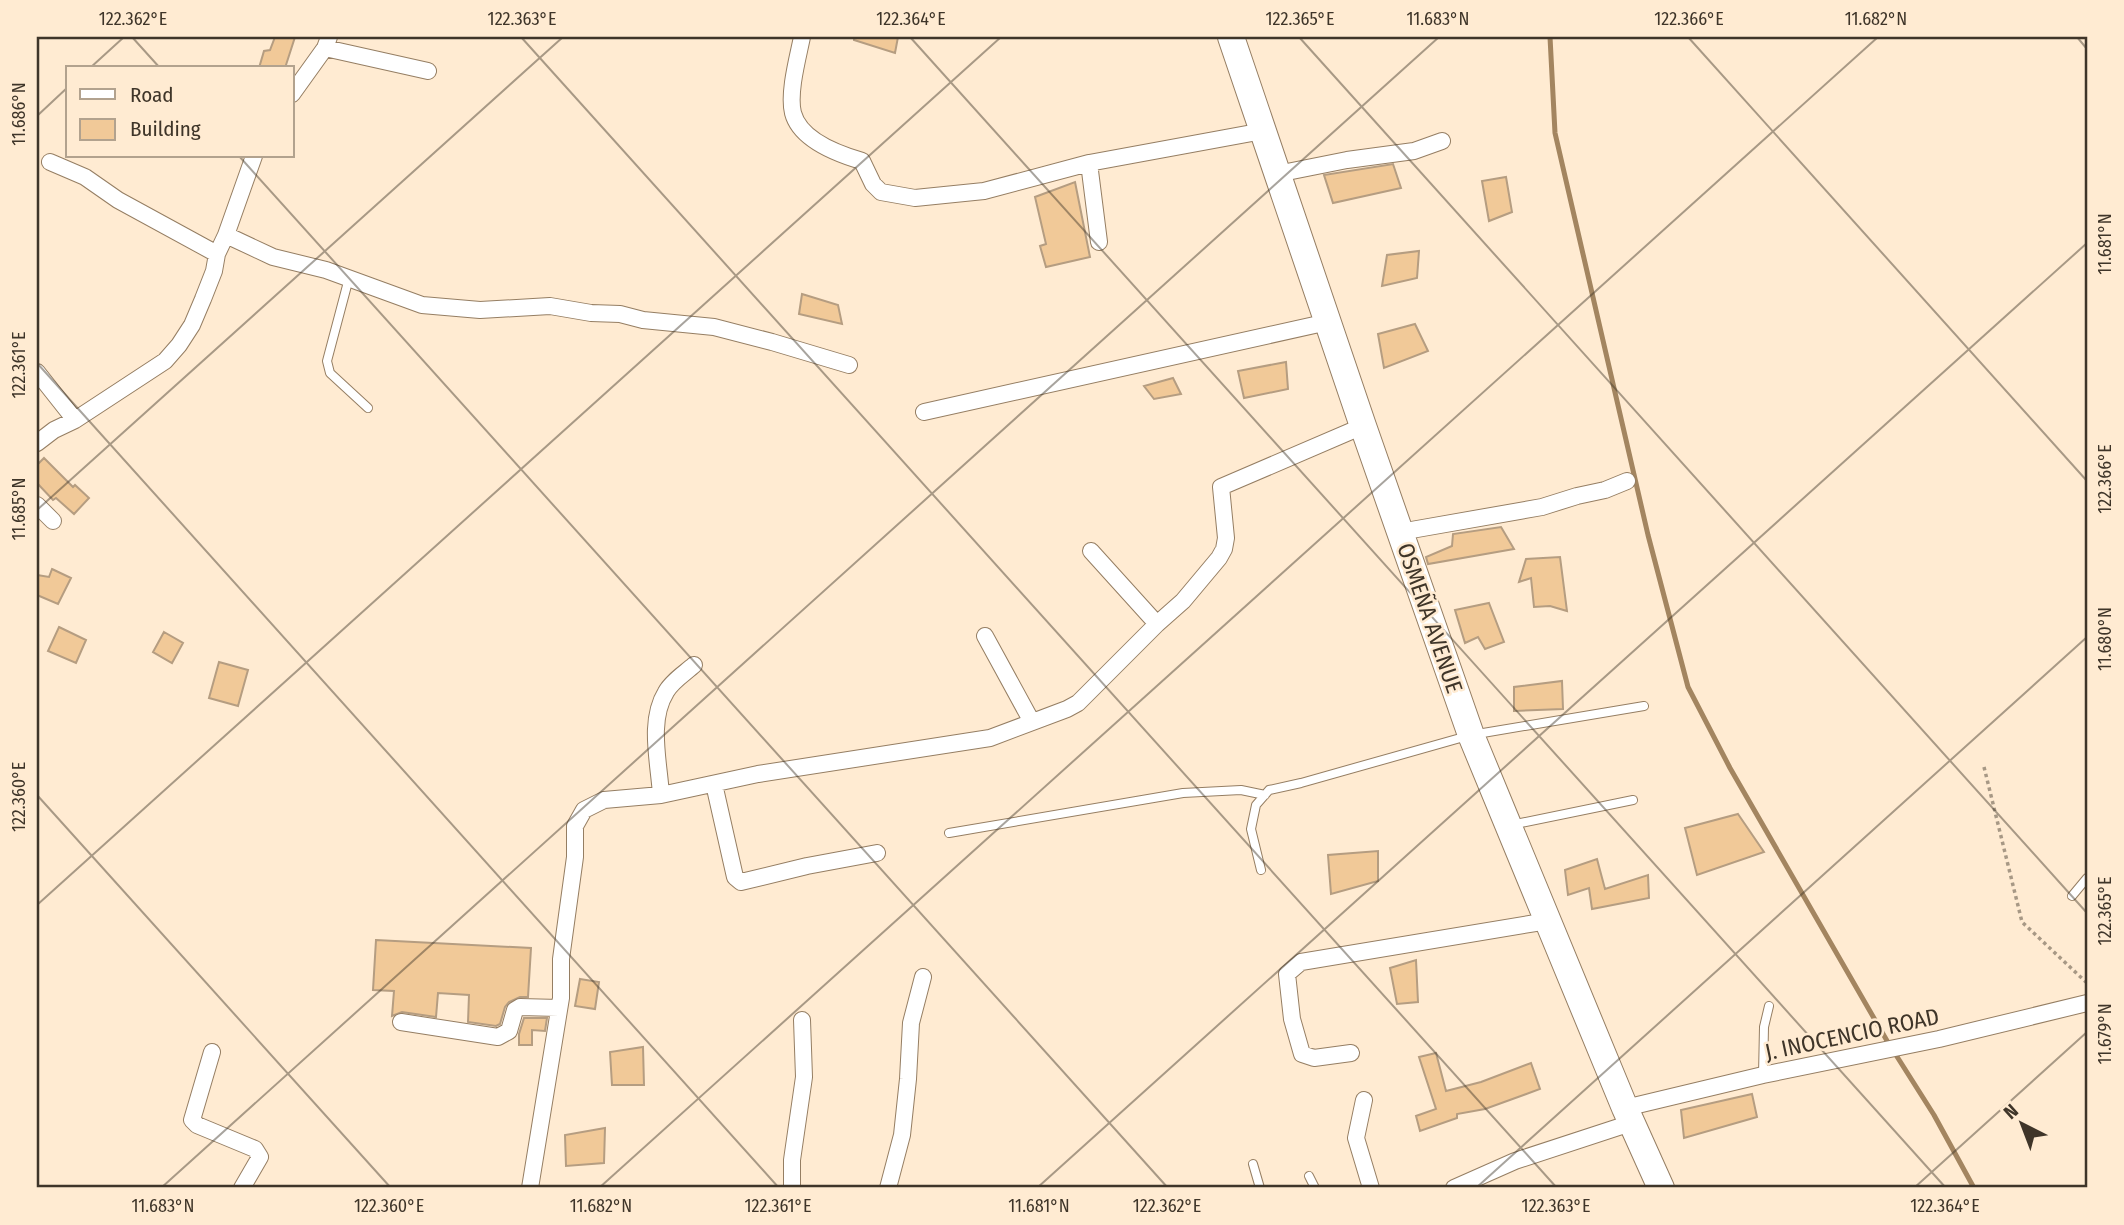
<svg xmlns="http://www.w3.org/2000/svg" width="2124" height="1225" font-family="'Fira Sans Condensed',sans-serif">
<rect width="100%" height="100%" fill="#ffebd2"/>
<g fill="none" stroke-linecap="round" stroke-linejoin="round">
<!-- stream -->
<path stroke="#a38560" stroke-width="5" d="M1550 37 1555 133 1648 535 1688 687 1730 768 1890 1046
M1896 1055 1934 1115 1974 1188"/>
</g>
<!-- building -->
<path fill="#f1c998" stroke="#b59d81" stroke-width="2" d="M275 37H295L285 68H259L264 51 270 50Z
M854 37H898L895 53 854 40Z
M1393 164 1401 188 1333 203 1324 175Z
M1506 177 1512 212 1489 221 1482 181Z
M1075 182 1090 257 1046 267 1040 246 1046 244 1035 197Z
M1419 251 1417 278 1382 286 1387 255Z
M802 294 838 305 842 324 799 314Z
M1415 324 1428 351 1384 368 1378 334Z
M1286 362 1288 389 1244 398 1238 371Z
M1173 378 1181 394 1154 399 1144 386Z
M44 458 73 487 75 485 89 498 74 514 56 498 53 500 37 483V465Z
M1501 527 1514 549 1428 564 1426 557 1452 546 1453 534Z
M1560 557 1567 611 1550 606 1534 607 1531 578 1519 582 1526 559Z
M52 569 71 578 58 604 37 595V575L49 577Z
M1489 603 1504 642 1485 649 1478 637 1465 643 1455 610Z
M59 627 86 640 76 663 48 651Z
M164 632 183 643 172 663 153 652Z
M219 662 248 670 238 706 209 698Z
M1562 681 1563 709 1514 711V687Z
M1738 814 1764 852 1697 875 1685 828Z
M1378 851V881L1331 894 1328 855Z
M1597 859 1605 889 1648 875 1649 898 1592 909 1589 888 1568 895 1565 870Z
M376 940 531 948 528 997H520L509 1002 505 1007 500 1024 496 1026 468 1022 469 995 438 993 436 1017 402 1012 392 1016 394 991 373 990Z
M1416 960 1418 1002 1397 1004 1390 968Z
M580 979 599 982 595 1009 575 1006Z
M524 1018H547L545 1031 532 1030V1045H519V1034Z
M643 1047 644 1085H612L610 1052Z
M1436 1053 1446 1091 1481 1082 1531 1063 1540 1089 1485 1109 1457 1114V1118L1420 1131 1416 1116 1436 1109 1419 1057Z
M1752 1094 1757 1117 1684 1138 1681 1110Z
M605 1128 604 1163 566 1166 565 1135Z"/>
<g fill="none" stroke-linecap="round" stroke-linejoin="round">
<!-- lane casing -->
<g stroke="#957e63" stroke-width="10">
<path id="lane" d="M349 278 327 361 330 373 368 408
M1511 825 1633 800
M949 833 1183 793 1241 790 1265 795
M1261 870 1251 829 1256 805 1269 790 1301 783 1471 735 1644 706
M2072 896 2087 878
M1763 1075 1764 1027 1769 1006
M1253 1164 1260 1188
M1309 1176 1315 1188"/>
</g>
<!-- street casing -->
<g stroke="#957e63" stroke-width="18">
<path id="street" d="M802 37C798 57 788 93 793 113 800 140 838 154 862 161L873 184 881 192 915 198 984 191 1089 163 1263 131
M325 48 428 71
M292 94 325 48 329 37
M50 162 85 177 118 200 217 254
M1089 163 1099 242
M1277 174 1347 160 1414 151 1442 141
M226 235 273 257 326 270 422 305 480 310 550 306 591 313 620 314 643 320 714 327 772 342 849 365
M37 372 75 420
M924 412 1328 322
M37 443 54 430 75 420 165 361 179 345 192 325 203 299 214 271 217 254 226 235 254 156
M37 505 53 521
M1400 532 1542 507 1577 496 1605 490 1627 481
M1091 551 1157 624
M985 636 1032 722
M714 784 735 877 741 882 807 866 877 853
M661 795C659 762 648 721 666 692 671 682 685 673 694 665
M401 1022 498 1037 509 1031 515 1010 520 1007 559 1008
M212 1052 192 1120 197 1125 255 1149 260 1157 242 1188
M1351 1053 1314 1058 1302 1054 1292 1019 1287 974 1301 962 1548 921
M1364 1100 1356 1138 1371 1188
M1625 1108 1763 1075 1939 1039 2087 1003
M530 1188 561 998V959L575 857V826L584 810 604 800 661 795 758 774 990 738 1067 709 1078 703 1157 624 1183 601 1219 558 1224 549 1226 538 1221 487 1363 426
M792 1188V1160L804 1077 802 1020
M888 1188 902 1135 908 1079 911 1023 923 977
M1454 1188 1515 1161 1631 1123"/>
</g>
<!-- primary casing -->
<g stroke="#957e63" stroke-width="28">
<path id="primary" d="M1231 37 1363 426 1471 735 1625 1108 1661 1188"/>
</g>
<!-- path -->
<path stroke="#a79885" stroke-width="3.5" stroke-dasharray="3.5 3.5" stroke-linecap="butt" d="M1984 767 2022 922 2087 983"/>
<!-- lane -->
<use href="#lane" stroke="#fff" stroke-width="8"/>
<!-- street -->
<use href="#street" stroke="#fff" stroke-width="16"/>
<!-- primary -->
<use href="#primary" stroke="#fff" stroke-width="26"/>
</g>
<!-- ticks -->
<path fill="none" stroke="#3f3529" stroke-width="2" stroke-opacity="0.45" d="M132 37 160 68M521 37 1557 1188M910 37 1946 1188M1299 37 2087 913M1688 37 2087 481M2077 37 2087 49M90 68 124 37M37 116 68 87M239 156 1168 1188M37 363 779 1188M37 510 563 37M37 795 391 1188M37 905 1001 37M161 1188 1439 37M599 1188 1878 37M1037 1188 2087 243M1476 1188 2087 637M1914 1188 2087 1032"/>
<g text-anchor="middle" dominant-baseline="central" stroke-width="5" stroke-linejoin="round" paint-order="stroke">
<!-- street labels -->
<g font-size="23" fill="#3f3529" stroke="#ffebd2">
<text transform="translate(1430 618) rotate(71)">OSMEÑA AVENUE</text>
<text transform="translate(1852 1034) rotate(-12)">J. INOCENCIO ROAD</text>
</g>
</g>
<!-- border -->
<rect width="2124" height="1225" fill="none" stroke="#ffebd2" stroke-width="77"/>
<!-- legend -->
<rect x="66" y="66" width="228" height="91" fill="#ffebd2" stroke="#b2a28e" stroke-width="2"/>
<rect x="80" y="89" width="35" height="10" fill="#ffffff" stroke="#b2a28e" stroke-width="2"/>
<text x="130" y="102" font-size="21" fill="#3f3529">Road</text>
<rect x="80" y="119" width="35" height="21" fill="#f1c998" stroke="#b2a28e" stroke-width="2"/>
<text x="130" y="136" font-size="21" fill="#3f3529">Building</text>
<!-- north arrow -->
<g transform="translate(2022 1124) rotate(318)" stroke="#ffebd2" stroke-width="5" paint-order="stroke">
<path d="M0-5L12 26L0 18L-12 26Z" fill="#3f3529"/>
<text y="-10" font-size="19" font-weight="bold" text-anchor="middle" fill="#3f3529">N</text>
</g>
<rect x="38" y="38" width="2048" height="1148" fill="none" stroke="#3f3529" stroke-width="2.5"/>
<g font-size="18" text-anchor="middle" fill="#3f3529">
<text x="133" y="25">122.362°E</text>
<text x="522" y="25">122.363°E</text>
<text x="911" y="25">122.364°E</text>
<text x="1300" y="25">122.365°E</text>
<text x="1438" y="25">11.683°N</text>
<text x="1689" y="25">122.366°E</text>
<text x="1876" y="25">11.682°N</text>
<text transform="translate(19 114) rotate(-90)" y="6">11.686°N</text>
<text transform="translate(2105 244) rotate(-90)" y="6">11.681°N</text>
<text transform="translate(19 365) rotate(-90)" y="6">122.361°E</text>
<text transform="translate(2105 479) rotate(-90)" y="6">122.366°E</text>
<text transform="translate(19 509) rotate(-90)" y="6">11.685°N</text>
<text transform="translate(2105 639) rotate(-90)" y="6">11.680°N</text>
<text transform="translate(19 797) rotate(-90)" y="6">122.360°E</text>
<text transform="translate(2105 911) rotate(-90)" y="6">122.365°E</text>
<text transform="translate(2105 1034) rotate(-90)" y="6">11.679°N</text>
<text x="163" y="1212">11.683°N</text>
<text x="389" y="1212">122.360°E</text>
<text x="601" y="1212">11.682°N</text>
<text x="778" y="1212">122.361°E</text>
<text x="1039" y="1212">11.681°N</text>
<text x="1167" y="1212">122.362°E</text>
<text x="1556" y="1212">122.363°E</text>
<text x="1945" y="1212">122.364°E</text>
</g>
</svg>
